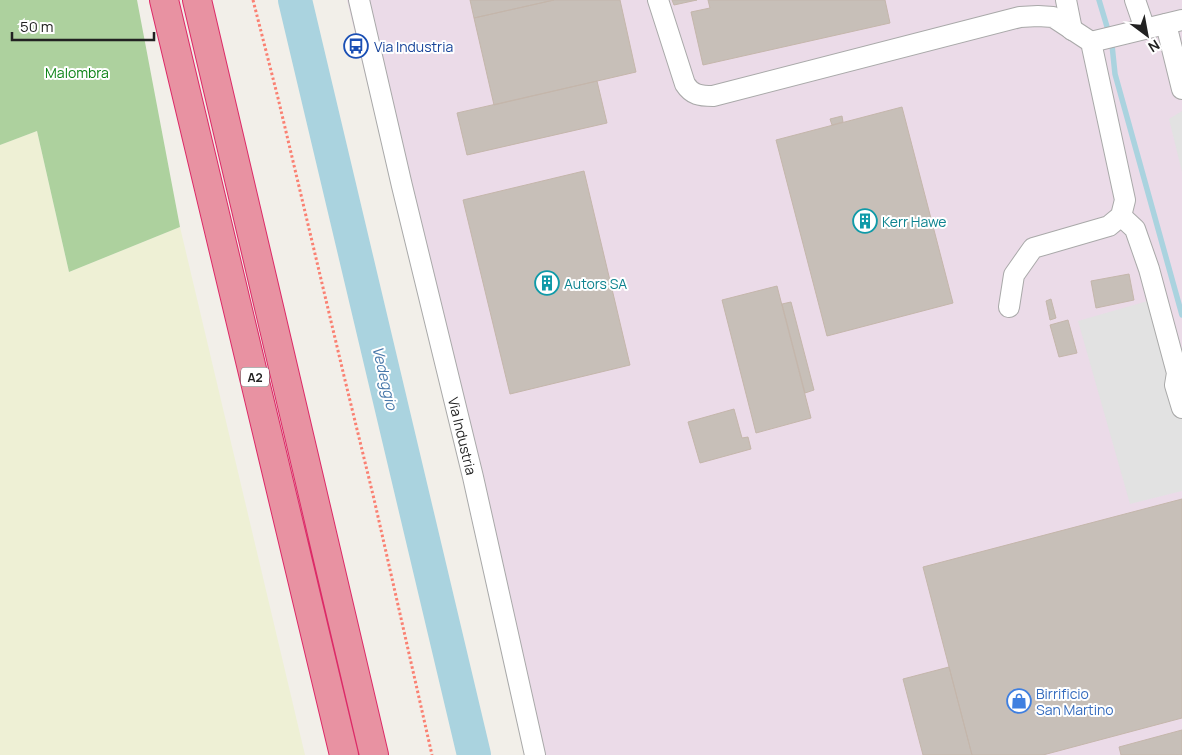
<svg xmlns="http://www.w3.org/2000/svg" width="1182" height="755" font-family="Manrope,sans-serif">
<rect width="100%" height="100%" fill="#f2efe9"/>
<!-- industrial -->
<path fill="#ebdbe8" d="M347 0H1182V755H530Z"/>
<!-- farmland -->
<path fill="#eef0d5" d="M37 131 69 272 180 227 305 755H0V145Z"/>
<!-- forest -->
<path fill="#add19e" d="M0 0H137L180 227 69 272 37 131 0 145Z"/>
<!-- parking -->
<path fill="#e2e2e2" d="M1182 111V172L1169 119Z
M1151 300 1182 408V491L1130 504 1078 321Z"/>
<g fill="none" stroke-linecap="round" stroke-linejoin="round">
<!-- stream -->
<path stroke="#aad3df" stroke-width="5.5" d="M1099 0 1108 30
M1112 45 1115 74 1182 315"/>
<!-- river -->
<path stroke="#aad3df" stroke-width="34" d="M295 0 474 755"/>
</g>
<!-- building -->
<path fill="#c7bfb8" stroke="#c4b6ab" d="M470 0H554L474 18Z
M554 0H620L636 72 494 105 474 18Z
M672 0H697L674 5Z
M708 0H885L890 23 703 65 691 12 710 8Z
M597 81 607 123 467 155 457 113Z
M902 107 953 303 827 336 776 140Z
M842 116 843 122 832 125 830 119Z
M584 171 630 365 510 394 463 200Z
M1129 274 1134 300 1096 308 1091 281Z
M777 286 811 418 756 433 722 300Z
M1051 299 1056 318 1050 320 1046 301Z
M791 302 814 390 805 393 782 304Z
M1068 320 1077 353 1059 357 1050 325Z
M734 409 742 438 748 437 751 449 700 463 688 422Z
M1182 499V718L1043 755H972L923 567Z
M949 667 972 755H923L903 679Z
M1182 730V755H1121L1119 747Z"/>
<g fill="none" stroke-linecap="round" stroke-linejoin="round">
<!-- minor casing -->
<g stroke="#a9a9a9" stroke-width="22">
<g id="minor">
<path id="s1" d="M359 0 402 186 473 477 535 755"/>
<path d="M658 0 685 84C692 95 700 96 713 96L1020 17 1038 16 1053 17 1091 42 1125 200 1121 216 1109 226 1033 248 1014 275 1009 307"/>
<path d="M1066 0 1072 30"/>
<path d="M1135 0 1145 29"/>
<path d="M1166 24 1182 89"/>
<path d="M1091 42 1182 20"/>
<path d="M1121 216 1135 229 1149 269 1177 373 1175 385 1182 408"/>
</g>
</g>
<!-- highway casing -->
<g stroke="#dc2a67" stroke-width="30">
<path id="highway" d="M164 0 344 755
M197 0 374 755"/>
</g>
<!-- path -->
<path stroke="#fa8072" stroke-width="3" stroke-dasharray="2.5 2.5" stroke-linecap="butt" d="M253 0 278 98 344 376 374 499 432 755"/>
<!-- minor -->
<use href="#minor" stroke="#fff" stroke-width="20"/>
<!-- highway -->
<use href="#highway" stroke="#e892a2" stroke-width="28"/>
</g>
<!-- icons -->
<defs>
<g id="bus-ring" transform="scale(1.25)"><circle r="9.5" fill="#fff" stroke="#1a4fb4" stroke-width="1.5"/><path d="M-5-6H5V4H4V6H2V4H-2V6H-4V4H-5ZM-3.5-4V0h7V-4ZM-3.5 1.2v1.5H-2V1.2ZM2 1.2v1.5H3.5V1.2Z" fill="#1a4fb4"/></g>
<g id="building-ring" transform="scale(1.25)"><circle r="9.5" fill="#fff" stroke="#0f9aa8" stroke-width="1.5"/><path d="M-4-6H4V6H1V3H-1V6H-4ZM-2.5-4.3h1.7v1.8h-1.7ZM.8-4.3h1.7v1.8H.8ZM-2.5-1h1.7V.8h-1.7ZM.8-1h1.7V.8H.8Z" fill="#0f9aa8"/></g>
<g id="shop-ring" transform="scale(1.25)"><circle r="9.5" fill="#fff" stroke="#3f7fe0" stroke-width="1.5"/><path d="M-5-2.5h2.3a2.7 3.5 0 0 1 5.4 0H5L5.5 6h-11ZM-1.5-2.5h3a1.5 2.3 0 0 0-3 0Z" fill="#3f7fe0"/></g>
</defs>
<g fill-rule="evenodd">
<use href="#bus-ring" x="356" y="46"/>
<use href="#building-ring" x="865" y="221"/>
<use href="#building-ring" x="547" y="283"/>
<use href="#shop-ring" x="1019" y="701"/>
</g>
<g text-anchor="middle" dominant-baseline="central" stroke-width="4" stroke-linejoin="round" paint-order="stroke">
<!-- shield labels -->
<rect fill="#fff" stroke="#646464" stroke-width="1" x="241" y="367.5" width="28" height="19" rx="4"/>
<g font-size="12" font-weight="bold" fill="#222">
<text x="255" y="377">A2</text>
</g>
<!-- transit labels -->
<g font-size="14" fill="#164399" stroke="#fff" text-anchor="start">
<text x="374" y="46">Via Industria</text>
</g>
<!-- park labels -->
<g font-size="14" fill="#0c8416" stroke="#fff">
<text x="77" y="72">Malombra</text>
</g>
<!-- culture labels -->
<g font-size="14" fill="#0d838f" stroke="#fff" text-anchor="start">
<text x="882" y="221">Kerr Hawe</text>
<text x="564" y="283">Autors SA</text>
</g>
<!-- street labels -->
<g font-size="14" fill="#222" stroke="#fff">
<text stroke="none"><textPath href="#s1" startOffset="448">Via Industria</textPath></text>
</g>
<!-- shop labels -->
<g font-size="14" fill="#366cbe" stroke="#fff" text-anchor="start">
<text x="1036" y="693">Birrificio<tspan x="1036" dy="16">San Martino</tspan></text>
</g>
<!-- water labels -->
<g font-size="15" font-style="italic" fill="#4a7aab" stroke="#fff">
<text transform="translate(385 378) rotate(77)">Vedeggio</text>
</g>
</g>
<!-- north arrow -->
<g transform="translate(1147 35) rotate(148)" stroke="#ffffff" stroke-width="4" paint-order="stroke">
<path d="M0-4L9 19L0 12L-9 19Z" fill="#222222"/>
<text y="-8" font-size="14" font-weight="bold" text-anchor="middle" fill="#222222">N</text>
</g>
<!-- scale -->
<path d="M12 32v8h142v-8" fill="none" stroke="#222222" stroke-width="2.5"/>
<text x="20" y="32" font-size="15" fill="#222222" stroke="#ffffff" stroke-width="4" paint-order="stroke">50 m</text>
</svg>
